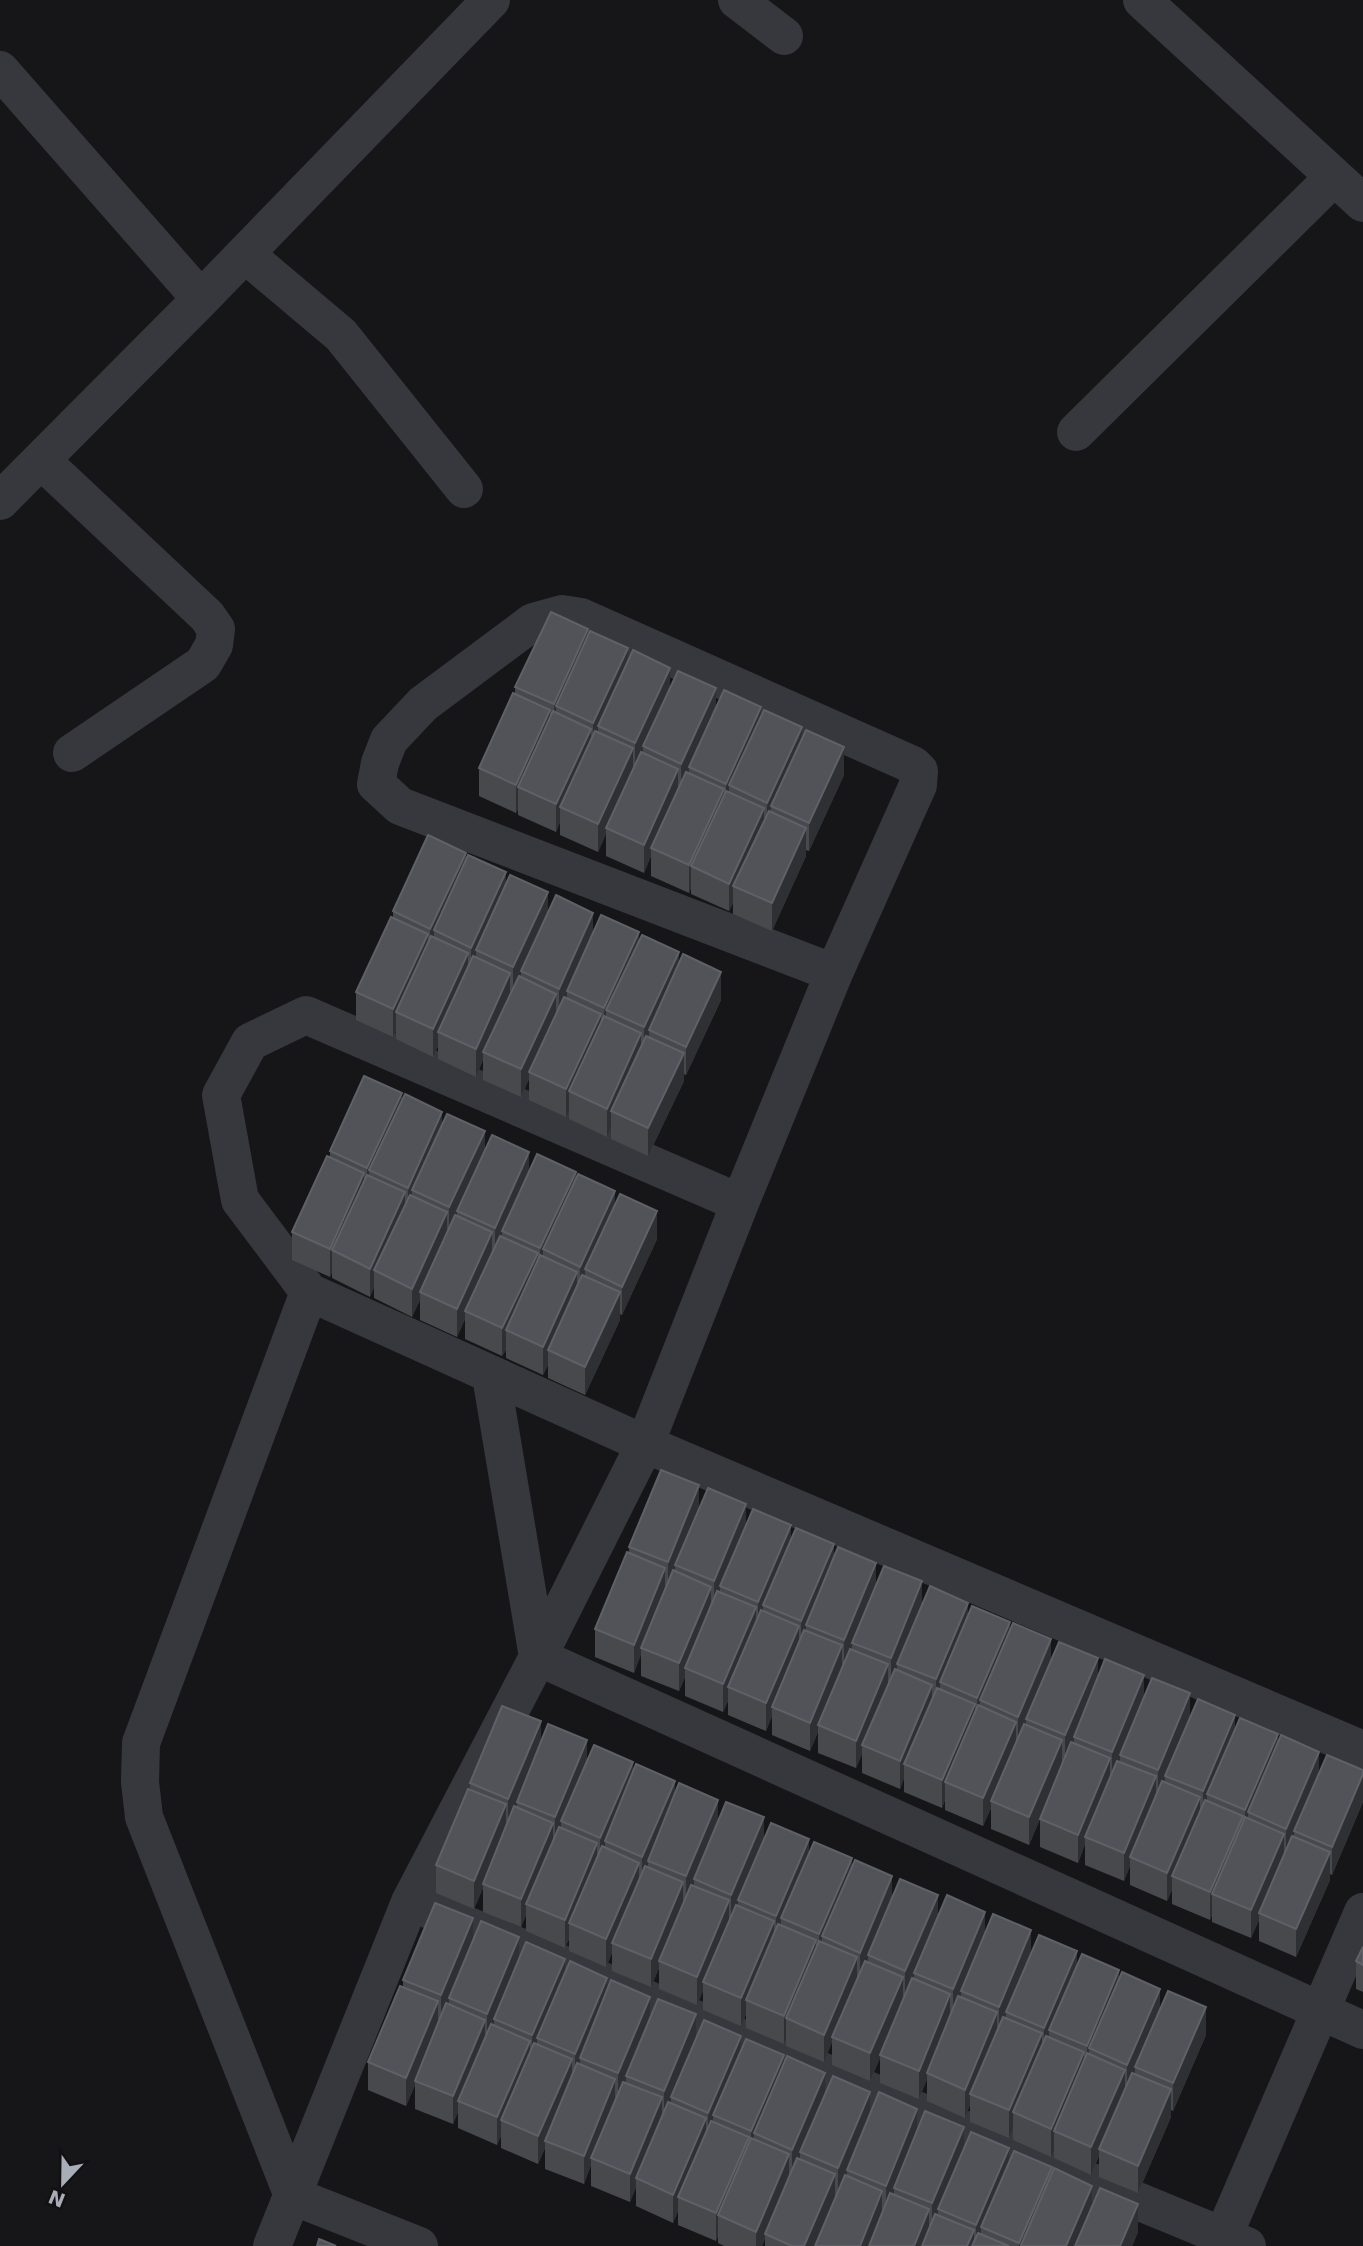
<svg xmlns="http://www.w3.org/2000/svg" width="1363" height="2246" font-family="'DejaVu Sans',sans-serif">
<rect width="100%" height="100%" fill="#161618"/>
<g fill="none" stroke-linecap="round" stroke-linejoin="round">
<!-- minor -->
<path stroke="#37383d" stroke-width="38" d="M737 0 784 36
M1142 0 1363 203
M0 70 201 299
M245 254 341 335 464 489
M1076 432 1334 177
M42 461 207 616 216 629 214 645 203 664 72 753
M0 501 201 299 491 0
M740 1203 306 1015 250 1042 221 1095 240 1200 309 1292 645 1444 1363 1750
M309 1292 141 1743 140 1782 144 1817 293 2196 419 2246
M491 1376 538 1657 1363 2030
M425 1908 1247 2246
M272 2246 410 1902 538 1657 645 1444 740 1203 834 973 918 785 919 771 913 765 581 617 562 614 533 622 423 704 389 740 380 763 376 784 400 806 834 973
M1219 2246 1363 1912"/>
</g>
<!-- wall -->
<path fill="#47494d" d="M588 635 670 689 716 708 761 716 802 740 844 775 809 851 806 850V856L772 931 733 914V903L729 911 691 894V888L689 893 651 876V856L644 873 606 856V834L598 852 560 835V822L556 832 518 815V809L516 813 479 796V768L515 694V687Z
M466 860 548 913 593 933 639 941 679 963 721 1000 686 1075 684 1074V1081L648 1156 611 1139V1128L607 1137 569 1119V1112L566 1117 529 1100V1079L521 1097 483 1080V1060L476 1077 438 1059V1046L433 1057 396 1039V1031L393 1037 356 1020V992L393 918V911Z
M402 1101 485 1151 529 1172 576 1178 615 1204 657 1239 622 1315 620 1314V1320L585 1395 548 1378V1365L543 1375 506 1358V1350L502 1356 465 1339V1319L457 1337 420 1320V1300L412 1317 374 1298V1287L370 1297 332 1278V1272L330 1277 292 1260V1232L330 1157V1151Z
M699 1509 746 1527 791 1539 834 1558 876 1584 922 1605 968 1615 1010 1631 1051 1660 1144 1696 1190 1717 1235 1729 1278 1743 1319 1772 1363 1770V1802L1332 1875 1330 1874V1880L1296 1957 1259 1941V1920L1251 1938 1212 1922V1915L1210 1920 1172 1904V1890L1167 1901 1130 1885V1866L1124 1881 1085 1865V1844L1078 1863 1040 1847V1819L1029 1845 991 1829V1808L983 1826 945 1810V1800L942 1808 904 1792V1778L900 1789 862 1773V1754L856 1768 818 1753V1732L810 1751 772 1735V1716L766 1731 728 1715V1701L723 1712 685 1696V1677L679 1691 641 1676V1654L634 1673 595 1657V1629L629 1553V1547Z
M541 1743 587 1761 633 1773 675 1793 718 1821 764 1841 809 1853 852 1867 892 1897 938 1916 1031 1953 1119 1977 1160 2009 1206 2035 1173 2111 1171 2110V2117L1138 2193 1099 2177V2156L1091 2175 1054 2158V2151L1051 2157 1013 2140V2128L1009 2138 970 2122V2105L965 2118 927 2101V2079L919 2099 880 2083V2058L870 2081 832 2065V2042L824 2062 786 2046V2039L784 2044 746 2028V2014L741 2026 703 2010V1991L697 2005 659 1989V1968L651 1987 612 1971V1953L606 1967 569 1951V1939L565 1948 526 1931V1915L521 1927 483 1912V1888L474 1909 436 1893V1865L470 1790V1783Z
M473 1940 519 1959 565 1973 607 1990 650 2018 696 2038 741 2050 784 2064 825 2094 870 2113 964 2150 1052 2174 1092 2206 1138 2232 1132 2246H765V2239L762 2246H724L718 2243V2236L716 2241 678 2225V2211L673 2223 636 2206V2187L630 2202 591 2186V2165L584 2184 545 2169V2148L538 2164 501 2148V2136L497 2145 458 2128V2112L453 2124 415 2109V2085L406 2106 368 2090V2062L403 1987V1980Z
M1363 1947V1992L1356 1989V1961Z"/>
<!-- shaded-wall -->
<path fill="#2f3033" d="M588 629V657L556 706V727L554 732V704Z
M628 648V675L598 726V741L593 751V723Z
M670 668V695L643 746V754L635 771V743Z
M716 688V716L689 767V775L681 792V764Z
M761 707V735L729 785V806L726 812V784Z
M550 710V738L518 787V809L516 813V785Z
M802 727V755L771 806V823L767 831V803Z
M591 729V757L560 807V822L556 832V804Z
M844 747V775L809 851V823Z
M633 748V776L606 828V834L598 852V824Z
M678 769V797L651 848V856L644 873V845Z
M724 789V817L691 866V888L689 893V865Z
M764 808V836L733 886V903L729 911V884Z
M806 828V856L772 931V903Z
M466 853V881L434 930V950L430 957V929Z
M506 872V900L476 950V965L471 976V948Z
M548 892V920L521 971V979L513 995V967Z
M593 913V941L567 991V999L559 1017V989Z
M639 932V960L606 1010V1031L604 1036V1008Z
M428 934V962L396 1012V1031L393 1037V1009Z
M679 952V980L649 1030V1045L644 1055V1027Z
M468 953V981L438 1032V1046L433 1057V1029Z
M721 972V1000L686 1075V1047Z
M510 973V1001L483 1052V1060L476 1077V1049Z
M556 994V1021L529 1072V1079L521 1097V1069Z
M601 1014V1042L569 1091V1112L566 1117V1089Z
M641 1033V1061L611 1111V1128L607 1137V1109Z
M684 1053V1081L648 1156V1128Z
M402 1093V1121L369 1170V1191L367 1196V1168Z
M442 1112V1140L412 1190V1207L408 1215V1188Z
M485 1131V1159L457 1211V1217L449 1235V1207Z
M529 1152V1180L502 1231V1239L495 1256V1228Z
M576 1172V1200L543 1249V1268L540 1276V1248Z
M364 1173V1201L332 1250V1272L330 1277V1249Z
M615 1191V1219L585 1269V1284L580 1295V1267Z
M405 1192V1220L374 1270V1287L370 1297V1269Z
M657 1211V1239L622 1315V1287Z
M447 1212V1240L420 1292V1300L412 1317V1289Z
M492 1232V1260L465 1311V1319L457 1337V1309Z
M538 1253V1281L506 1330V1350L502 1356V1328Z
M577 1272V1300L548 1350V1365L543 1375V1347Z
M620 1292V1320L585 1395V1367Z
M699 1485V1513L675 1565V1571L668 1590V1562Z
M746 1504V1532L720 1586V1592L714 1609V1581Z
M791 1525V1553L763 1605V1619L758 1630V1602Z
M834 1544V1572L806 1625V1637L801 1649V1621Z
M876 1563V1591L852 1643V1649L844 1668V1640Z
M665 1568V1596L641 1648V1655L634 1673V1645Z
M922 1581V1609L897 1664V1672L891 1686V1658Z
M711 1587V1615L685 1668V1677L679 1691V1663Z
M968 1603V1631L940 1682V1698L936 1707V1679Z
M756 1607V1635L728 1687V1701L723 1712V1684Z
M1010 1622V1650L980 1700V1719L977 1726V1698Z
M799 1626V1654L772 1707V1716L766 1731V1703Z
M1051 1639V1667L1026 1719V1726L1018 1744V1717Z
M842 1645V1673L818 1725V1732L810 1751V1723Z
M1098 1658V1686L1074 1737V1742L1065 1763V1735Z
M888 1664V1692L862 1745V1754L856 1768V1741Z
M1144 1675V1703L1120 1755V1761L1112 1780V1752Z
M932 1685V1713L904 1764V1778L900 1789V1761Z
M1190 1693V1721L1165 1776V1782L1158 1798V1770Z
M975 1704V1732L945 1782V1800L942 1808V1780Z
M1235 1715V1743L1207 1794V1808L1203 1819V1791Z
M541 1721V1749L517 1802V1806L508 1827V1799Z
M1016 1722V1750L991 1801V1808L983 1826V1798Z
M1278 1734V1762L1248 1812V1831L1245 1838V1810Z
M587 1740V1768L561 1821V1830L555 1845V1817Z
M1062 1740V1768L1029 1845V1817Z
M1319 1752V1779L1294 1831V1838L1286 1857V1829Z
M1110 1758V1785L1085 1837V1844L1078 1863V1835Z
M633 1762V1789L605 1841V1855L600 1866V1838Z
M1363 1774V1802L1332 1875V1847Z
M1156 1776V1804L1130 1857V1866L1124 1881V1853Z
M675 1781V1809L648 1861V1873L642 1885V1857Z
M1200 1797V1825L1172 1876V1890L1167 1901V1873Z
M718 1800V1828L694 1879V1885L686 1904V1876Z
M506 1804V1832L483 1884V1888L474 1909V1881Z
M1243 1816V1844L1212 1894V1915L1210 1920V1892Z
M764 1817V1845L738 1900V1906L731 1923V1895Z
M553 1823V1851L526 1904V1915L521 1927V1899Z
M1284 1834V1862L1259 1913V1920L1251 1938V1910Z
M809 1839V1867L781 1918V1932L776 1944V1916Z
M597 1843V1871L569 1923V1939L565 1948V1920Z
M1330 1852V1880L1296 1957V1929Z
M852 1858V1886L822 1936V1955L819 1962V1934Z
M639 1863V1891L612 1943V1953L606 1967V1939Z
M892 1876V1904L868 1955V1962L860 1981V1953Z
M683 1882V1910L659 1961V1968L651 1987V1959Z
M938 1895V1923L914 1973V1978L905 1999V1971Z
M729 1900V1928L703 1982V1991L697 2005V1977Z
M985 1912V1940L961 1991V1997L953 2017V1989Z
M473 1918V1946L449 1998V2003L441 2023V1995Z
M774 1921V1949L746 2000V2014L741 2026V1998Z
M1031 1930V1958L1006 2012V2018L999 2035V2007Z
M519 1937V1965L494 2019V2025L487 2042V2014Z
M816 1940V1968L786 2018V2039L784 2044V2016Z
M1077 1951V1979L1049 2030V2044L1044 2056V2028Z
M857 1957V1985L832 2037V2042L824 2062V2035Z
M565 1959V1986L537 2038V2052L532 2063V2035Z
M1119 1970V1998L1089 2048V2069L1087 2074V2046Z
M903 1977V2005L880 2055V2058L870 2081V2053Z
M607 1978V2006L580 2058V2070L575 2082V2054Z
M1160 1989V2016L1135 2067V2074L1127 2093V2065Z
M950 1994V2022L927 2073V2079L919 2099V2071Z
M650 1997V2025L626 2076V2082L618 2101V2073Z
M438 2001V2029L415 2081V2085L406 2106V2078Z
M1206 2007V2035L1173 2111V2083Z
M997 2012V2040L970 2094V2105L965 2118V2090Z
M696 2014V2042L671 2097V2103L664 2119V2091Z
M485 2020V2048L458 2101V2112L453 2124V2096Z
M1042 2033V2061L1013 2112V2128L1009 2138V2110Z
M741 2036V2064L713 2115V2129L708 2141V2113Z
M530 2041V2069L501 2120V2136L497 2145V2117Z
M1084 2052V2080L1054 2131V2151L1051 2157V2129Z
M784 2055V2083L754 2133V2152L751 2159V2131Z
M572 2059V2087L545 2141V2148L538 2164V2136Z
M1125 2070V2097L1099 2149V2156L1091 2175V2147Z
M825 2073V2101L800 2152V2159L792 2178V2150Z
M615 2079V2107L591 2158V2165L584 2184V2156Z
M1171 2089V2117L1138 2193V2166Z
M870 2092V2120L847 2170V2175L838 2196V2168Z
M662 2097V2125L636 2178V2187L630 2202V2174Z
M917 2109V2137L894 2188V2194L886 2214V2186Z
M706 2118V2146L678 2197V2211L673 2223V2195Z
M964 2127V2155L938 2209V2215L932 2231V2203Z
M749 2137V2165L718 2215V2236L716 2241V2213Z
M1009 2148V2176L981 2227V2241L976 2246V2225Z
M789 2154V2182L765 2234V2239L762 2246H756V2232Z
M1052 2167V2195L1021 2246H1019V2243Z
M835 2174V2202L816 2246H804Z
M1092 2186V2213L1078 2246H1066Z
M882 2191V2219L872 2246H860Z
M1138 2204V2232L1132 2246H1120Z
M929 2209V2237L926 2246H914Z
M974 2230V2246H967Z"/>
<!-- building -->
<path fill="#525359" stroke="#5f6168" stroke-width="2" d="M551 612 588 629 554 704 515 687Z
M590 631 628 648 593 723 556 706Z
M633 650 670 668 635 743 598 726Z
M678 671 716 688 681 764 643 746Z
M724 690 761 707 726 784 689 767Z
M513 693 550 710 516 785 479 768Z
M764 710 802 727 767 803 729 785Z
M553 711 591 729 556 804 518 787Z
M806 730 844 747 809 823 771 806Z
M595 731 633 748 598 824 560 807Z
M641 752 678 769 644 845 606 828Z
M686 772 724 789 689 865 651 848Z
M726 791 764 808 729 884 691 866Z
M769 811 806 828 772 903 733 886Z
M428 835 466 853 430 929 393 911Z
M468 855 506 872 471 948 434 930Z
M510 875 548 892 513 967 476 950Z
M556 895 593 913 559 989 521 971Z
M601 915 639 932 604 1008 567 991Z
M391 917 428 934 393 1009 356 992Z
M642 935 679 952 644 1027 606 1010Z
M431 936 468 953 433 1029 396 1012Z
M683 954 721 972 686 1047 649 1030Z
M473 956 510 973 476 1049 438 1032Z
M519 976 556 994 521 1069 483 1052Z
M564 997 601 1014 566 1089 529 1072Z
M604 1016 641 1033 607 1109 569 1091Z
M646 1036 684 1053 648 1128 611 1111Z
M364 1076 402 1093 367 1168 330 1151Z
M405 1094 442 1112 408 1188 369 1170Z
M447 1114 485 1131 449 1207 412 1190Z
M492 1135 529 1152 495 1228 457 1211Z
M537 1154 576 1172 540 1248 502 1231Z
M327 1156 364 1173 330 1249 292 1232Z
M578 1174 615 1191 580 1267 543 1249Z
M367 1175 405 1192 370 1269 332 1250Z
M620 1194 657 1211 622 1287 585 1269Z
M410 1195 447 1212 412 1289 374 1270Z
M455 1215 492 1232 457 1309 420 1292Z
M500 1236 538 1253 502 1328 465 1311Z
M540 1255 577 1272 543 1347 506 1330Z
M582 1275 620 1292 585 1367 548 1350Z
M661 1470 699 1485 668 1562 629 1547Z
M708 1488 746 1504 714 1581 675 1565Z
M753 1509 791 1525 758 1602 720 1586Z
M796 1528 834 1544 801 1621 763 1605Z
M838 1547 876 1563 844 1640 806 1625Z
M627 1552 665 1568 634 1645 595 1629Z
M884 1566 922 1581 891 1658 852 1643Z
M673 1570 711 1587 679 1663 641 1648Z
M930 1586 968 1603 936 1679 897 1664Z
M717 1591 756 1607 723 1684 685 1668Z
M972 1606 1010 1622 977 1698 940 1682Z
M761 1610 799 1626 766 1703 728 1687Z
M1013 1623 1051 1639 1018 1717 980 1700Z
M804 1630 842 1645 810 1723 772 1707Z
M1059 1642 1098 1658 1065 1735 1026 1719Z
M850 1649 888 1664 856 1741 818 1725Z
M1105 1659 1144 1675 1112 1752 1074 1737Z
M895 1669 932 1685 900 1761 862 1745Z
M1152 1678 1190 1693 1158 1770 1120 1755Z
M937 1688 975 1704 942 1780 904 1764Z
M1198 1699 1235 1715 1203 1791 1165 1776Z
M978 1705 1016 1722 983 1798 945 1782Z
M502 1706 541 1721 508 1799 470 1783Z
M1240 1718 1278 1734 1245 1810 1207 1794Z
M548 1724 587 1740 555 1817 517 1802Z
M1024 1724 1062 1740 1029 1817 991 1801Z
M1281 1735 1319 1752 1286 1829 1248 1812Z
M1071 1742 1110 1758 1078 1835 1040 1819Z
M594 1745 633 1762 600 1838 561 1821Z
M1327 1755 1363 1770V1774L1332 1847 1294 1831Z
M1117 1761 1156 1776 1124 1853 1085 1837Z
M636 1764 675 1781 642 1857 605 1841Z
M1162 1781 1200 1797 1167 1873 1130 1857Z
M679 1783 718 1800 686 1876 648 1861Z
M468 1789 506 1804 474 1881 436 1865Z
M1205 1800 1243 1816 1210 1892 1172 1876Z
M726 1802 764 1817 731 1895 694 1879Z
M514 1806 553 1823 521 1899 483 1884Z
M1245 1817 1284 1834 1251 1910 1212 1894Z
M771 1823 809 1839 776 1916 738 1900Z
M559 1827 597 1843 565 1920 526 1904Z
M1292 1836 1330 1852 1296 1929 1259 1913Z
M814 1842 852 1858 819 1934 781 1918Z
M602 1846 639 1863 606 1939 569 1923Z
M855 1860 892 1876 860 1953 822 1936Z
M645 1866 683 1882 651 1959 612 1943Z
M900 1879 938 1895 905 1971 868 1955Z
M691 1885 729 1900 697 1977 659 1961Z
M947 1895 985 1912 953 1989 914 1973Z
M435 1903 473 1918 441 1995 403 1980Z
M736 1905 774 1921 741 1998 703 1982Z
M993 1914 1031 1930 999 2007 961 1991Z
M481 1921 519 1937 487 2014 449 1998Z
M778 1924 816 1940 784 2016 746 2000Z
M1039 1935 1077 1951 1044 2028 1006 2012Z
M819 1941 857 1957 824 2035 786 2018Z
M526 1942 565 1959 532 2035 494 2019Z
M1363 1947V1965L1356 1961Z
M1082 1954 1119 1970 1087 2046 1049 2030Z
M570 1961 607 1978 575 2054 537 2038Z
M865 1961 903 1977 870 2053 832 2037Z
M1122 1972 1160 1989 1127 2065 1089 2048Z
M912 1978 950 1994 919 2071 880 2055Z
M611 1980 650 1997 618 2073 580 2058Z
M400 1986 438 2001 406 2078 368 2062Z
M1168 1991 1206 2007 1173 2083 1135 2067Z
M958 1996 997 2012 965 2090 927 2073Z
M658 1999 696 2014 664 2091 626 2076Z
M446 2003 485 2020 453 2096 415 2081Z
M1003 2017 1042 2033 1009 2110 970 2094Z
M704 2020 741 2036 708 2113 671 2097Z
M491 2024 530 2041 497 2117 458 2101Z
M1046 2036 1084 2052 1051 2129 1013 2112Z
M746 2039 784 2055 751 2131 713 2115Z
M534 2043 572 2059 538 2136 501 2120Z
M1087 2053 1125 2070 1091 2147 1054 2131Z
M787 2056 825 2073 792 2150 754 2133Z
M577 2063 615 2079 584 2156 545 2141Z
M1132 2073 1171 2089 1138 2166 1099 2149Z
M833 2076 870 2092 838 2168 800 2152Z
M623 2082 662 2097 630 2174 591 2158Z
M879 2092 917 2109 886 2186 847 2170Z
M668 2102 706 2118 673 2195 636 2178Z
M925 2111 964 2127 932 2203 894 2188Z
M711 2121 749 2137 716 2213 678 2197Z
M971 2132 1009 2148 976 2225 938 2209Z
M751 2138 789 2154 756 2232 718 2215Z
M1014 2151 1052 2167 1019 2243 981 2227Z
M797 2158 835 2174 804 2246H792L765 2234Z
M1054 2168 1092 2186 1066 2246H1023L1021 2245Z
M845 2175 882 2191 860 2246H815Z
M1100 2188 1138 2204 1120 2246H1075Z
M890 2193 929 2209 914 2246H869Z
M935 2214 974 2230 967 2246H922Z
M978 2233 1009 2246H972Z
M319 2239 336 2246H317Z"/>
<!-- north arrow -->
<g transform="translate(63 2183) rotate(202)" stroke="#111113" stroke-width="5" paint-order="stroke">
<path d="M0-5L12 26L0 18L-12 26Z" fill="#a8adb8"/>
<text y="-10" font-size="19" font-weight="bold" text-anchor="middle" fill="#a8adb8">N</text>
</g>
</svg>
